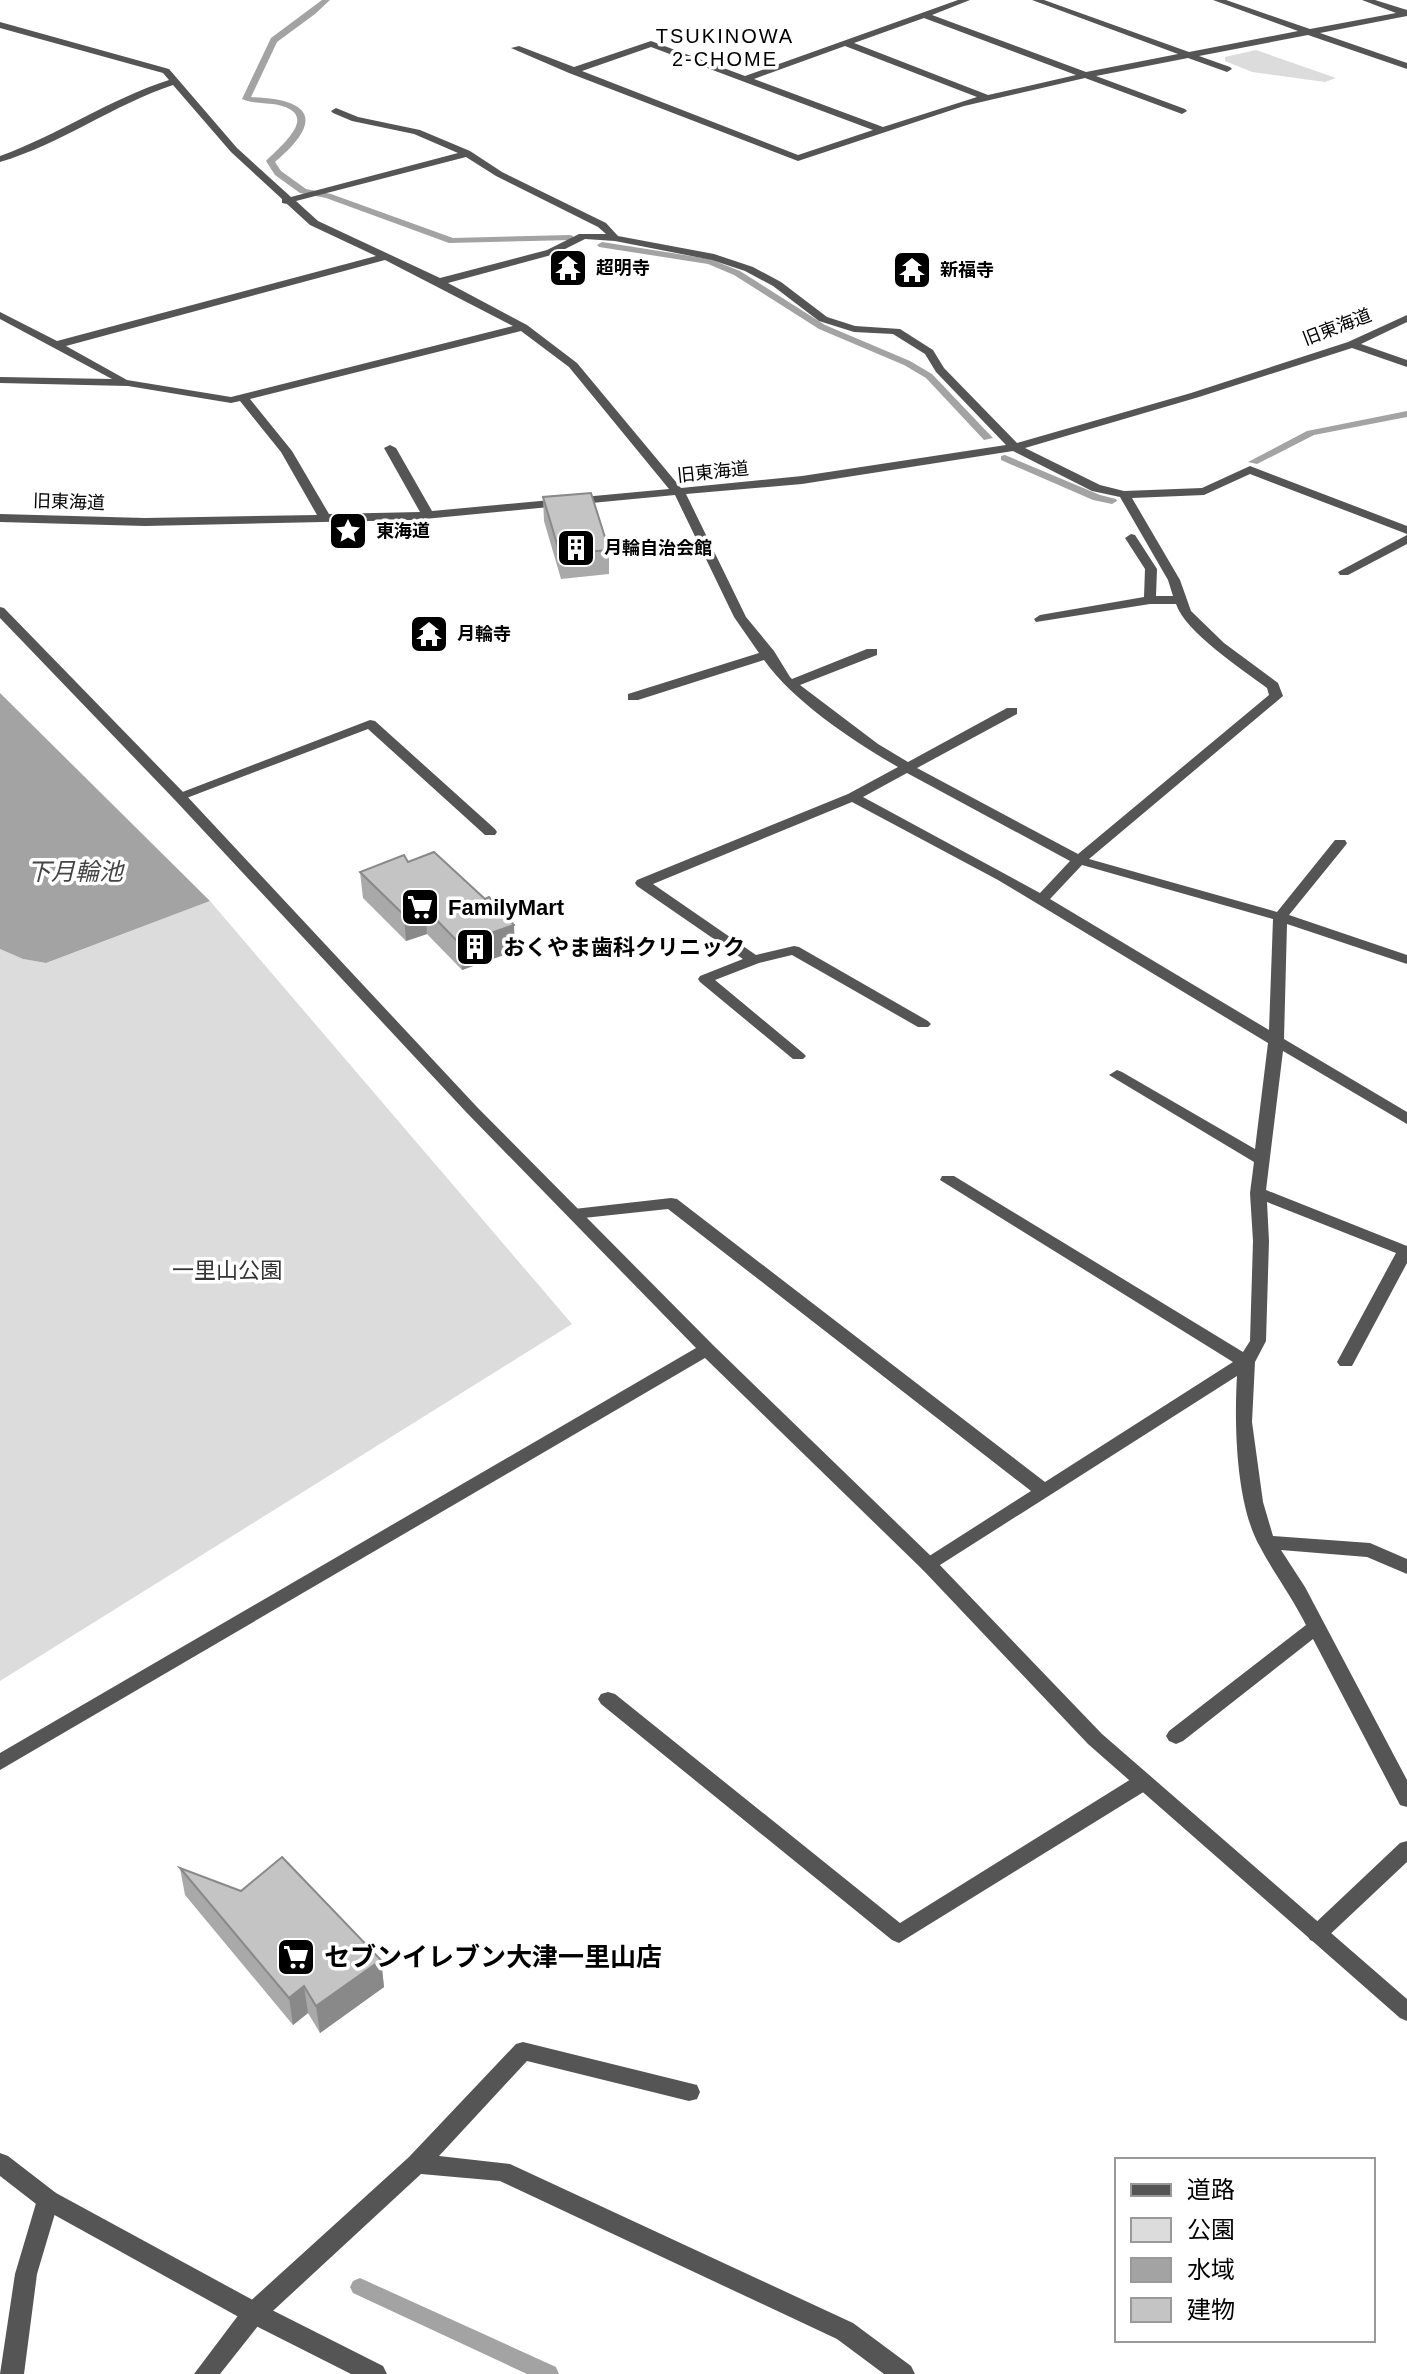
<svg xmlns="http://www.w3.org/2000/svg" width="1407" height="2374" font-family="Arial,'Noto Sans JP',sans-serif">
<rect width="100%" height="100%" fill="#fff"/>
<!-- green -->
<path fill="#dcdcdc" d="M1256 50 1336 78 1325 82 1252 72 1225 61V57Z
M210 901 572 1324 0 1681V949L23 959 46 963Z"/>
<!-- water -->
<path fill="#a3a3a3" d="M0 693 210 901 46 963 23 959 0 949Z"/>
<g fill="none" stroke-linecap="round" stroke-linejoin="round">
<!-- stream -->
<path fill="#a3a3a3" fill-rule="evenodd" d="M322 0H330L315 14 277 42 251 97C265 98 283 98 296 106 322 121 288 151 275 162L281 171 306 189 331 194 453 238 570 235 573 236V240L449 243 326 198 300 193 275 175 266 161C283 144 323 112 273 104 263 103 251 103 242 99L271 38Z
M602 242 710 259 740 271 825 325 910 361 932 374 993 438 984 440 926 378 904 365 819 329 734 275 708 264 599 247 597 245Z
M1407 411V417L1314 435 1257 464 1248 462 1307 431Z
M1005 455 1100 495 1116 499 1117 501 1112 504 1093 500 1001 460V456Z
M360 2278 556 2367 559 2374H527L353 2293 350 2287 353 2281Z"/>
<!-- minor -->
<path fill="#555" fill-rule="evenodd" d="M958 0H970L932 15 1086 72 1178 54 1032 0H1044L1189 52 1298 31 1213 0H1226L1310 29 1396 13 1362 0H1375L1407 10V16L1320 33 1407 63V69L1308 35 1199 56 1230 67 1232 69 1227 72 1188 58 1096 76 1185 109 1187 111 1182 114 1085 78 964 106 798 161 569 73 511 48 519 46 574 67 651 41 745 76ZM924 18 1076 75 988 95 854 43ZM845 46 977 97 883 127 754 79ZM651 47 873 130 798 155 582 71Z
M0 22 169 69 237 148 291 197 458 153 414 134 352 121 333 113 331 111 336 108 358 117 420 130 470 151 502 172 606 223 618 236 714 254 753 267 781 282 827 317 855 326 900 329 933 350 944 368 1017 443 1191 393 1348 342 1407 315V322L1361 344 1407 360V367L1352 348 1199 397 1025 448 1100 485 1124 491 1202 488 1250 466 1407 526V534L1250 474 1204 495 1132 498 1180 580 1191 611 1224 643 1278 683 1283 696 1089 859 1277 912 1335 840H1345L1347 843 1345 846 1289 915 1407 955V964L1287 924 1284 1039 1407 1112V1124L1283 1051 1266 1190 1407 1246V1263L1352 1366H1340L1337 1362 1396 1253 1267 1202 1269 1241 1266 1341 1255 1362 1252 1422 1263 1502 1273 1536 1370 1543 1407 1559V1574L1367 1557 1281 1550 1305 1587 1407 1780V1807L1400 1805 1313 1639 1183 1741 1176 1744 1169 1741 1166 1736 1169 1731 1306 1625C1292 1597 1273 1572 1259 1545 1236 1503 1234 1424 1237 1376L929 1572 923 1570 920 1565 923 1560 1031 1491 668 1209 574 1219 566 1214 574 1209 671 1198 677 1199 1045 1482 1233 1362 940 1180 942 1176H954L1243 1352 1250 1341 1253 1241 1250 1193 1254 1162 1109 1075 1117 1070 1122 1072 1255 1149 1268 1043 998 880 852 802 653 884 756 955 794 946 799 947 928 1021 931 1024 928 1027H918L792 955 759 963 715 980 803 1053 806 1056 803 1059H793L700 982 698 979 700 976 743 959 637 886 635 883 637 880 848 794 898 767C853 741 794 702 764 660L638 700H628V694L759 653 734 617 675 495 414 520 145 526 0 522V514L145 518 317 515 281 452 240 401 231 403 128 386 0 383V377L112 379 0 319V312L57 341 376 256 310 225 287 204 282 203V199L231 152 173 85C113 105 61 144 0 162V156C58 135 110 99 169 80L163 73 0 28ZM466 157 496 176 598 227 606 234H579L547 250 440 278 318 221 296 201ZM585 239 615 241 712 260 745 271 773 286 819 321 854 332 893 334 925 354 936 372 1006 445 802 476 681 488 577 363 527 325 448 283 555 254ZM385 260 513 326 231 397 127 380 66 346ZM521 331 569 367 669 489 432 511 396 448 390 445 384 448 420 512 329 514 292 451 250 399ZM1013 451 1092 491 1120 497 1168 580 1173 596H1156L1157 569 1135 535 1131 534 1125 538 1145 569 1144 597 1040 615 1034 619 1036 622 1150 604H1176C1186 633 1242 669 1267 688L1269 695 1078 854 917 768 1017 714V708H1007L908 762 878 744 800 685 877 655V649H867L792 679 790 677 774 651 746 617 686 494 802 484ZM907 773 1070 861 1040 893 863 797ZM1082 865 1273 919 1269 1030 1050 899Z
M1407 535V544L1348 575H1340L1338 572Z
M370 720 375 721 495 829 497 832 495 835H485L368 729 184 799H174L172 796Z
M608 1692 615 1694 900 1923 1136 1776 1143 1774 1150 1776 1153 1782 1150 1788 899 1943 892 1940 601 1704 598 1699 601 1694Z
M1407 1841V1862L1324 1940 1317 1943 1310 1940 1307 1934 1310 1928 1400 1843Z
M523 2042 689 2083 697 2085 700 2092 697 2099 689 2101 527 2061 439 2156 510 2164 853 2323 911 2366 915 2374H884L837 2339 500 2181 421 2174 262 2321 220 2374H194L246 2305 409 2157 516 2044Z
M48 2190 56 2193 59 2200 37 2274 24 2374H0L15 2274 37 2200 40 2193Z"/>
<!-- tertiary -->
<path fill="#555" fill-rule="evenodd" d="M0 607 4 608 184 793 477 1107 713 1345 935 1560 1102 1734 1407 1999V2021L1400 2018 1088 1744 923 1570 705 1358 0 1770V1753L696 1348 467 1113 174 799 0 618Z
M0 2153 8 2156 56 2193 262 2305 383 2366 387 2374H351L246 2321 40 2207 0 2176Z"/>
</g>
<!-- wall -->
<path fill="#a9a9a9" d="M543 497 609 550V574L561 579 544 521Z
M360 872 515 951 462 970 427 934 406 941 363 898Z
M180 1868 381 1960 384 1987 320 2033 308 2013 293 2025 185 1895Z"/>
<!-- shaded-wall -->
<path fill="#898989" d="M425 908 427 934 406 941 404 915Z
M514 925 515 951 462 970 460 944Z
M381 1960 384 1987 320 2033 316 2006Z
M304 1986 308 2013 293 2025 289 1998Z"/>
<!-- building -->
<path fill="#c4c4c4" stroke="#898989" stroke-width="2" d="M591 493 609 550 560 554 543 497Z
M434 852 485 899 489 897 514 925 460 944 425 908 404 915 360 872 404 855 408 862Z
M282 1857 381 1960 316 2006 304 1986 289 1998 180 1868 241 1891Z"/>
<!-- icons -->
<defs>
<g id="temple-square" transform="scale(2)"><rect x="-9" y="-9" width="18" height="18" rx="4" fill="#000" stroke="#fff"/><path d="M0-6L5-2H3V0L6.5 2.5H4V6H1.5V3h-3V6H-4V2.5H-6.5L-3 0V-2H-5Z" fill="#fff"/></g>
<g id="sight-square" transform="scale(2)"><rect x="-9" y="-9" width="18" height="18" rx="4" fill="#000" stroke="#fff"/><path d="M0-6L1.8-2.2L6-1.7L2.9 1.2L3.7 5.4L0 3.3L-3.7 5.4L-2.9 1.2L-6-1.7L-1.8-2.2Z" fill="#fff"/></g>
<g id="building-square" transform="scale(2)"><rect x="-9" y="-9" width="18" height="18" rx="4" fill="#000" stroke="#fff"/><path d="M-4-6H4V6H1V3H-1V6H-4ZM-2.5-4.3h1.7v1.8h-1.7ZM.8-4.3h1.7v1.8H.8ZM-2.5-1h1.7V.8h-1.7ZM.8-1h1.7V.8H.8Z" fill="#fff"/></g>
<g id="supermarket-square" transform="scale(2)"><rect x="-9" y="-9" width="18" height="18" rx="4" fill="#000" stroke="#fff"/><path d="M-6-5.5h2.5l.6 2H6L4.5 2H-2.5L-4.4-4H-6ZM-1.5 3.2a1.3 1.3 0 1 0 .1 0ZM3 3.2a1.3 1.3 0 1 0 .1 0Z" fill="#fff"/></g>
</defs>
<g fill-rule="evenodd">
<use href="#temple-square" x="568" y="268"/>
<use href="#temple-square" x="912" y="270"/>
<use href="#sight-square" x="348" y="531"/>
<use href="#building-square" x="576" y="548"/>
<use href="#temple-square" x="429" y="634"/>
<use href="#supermarket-square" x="420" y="907"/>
<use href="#building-square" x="475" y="947"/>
<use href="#supermarket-square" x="296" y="1957"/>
</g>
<g text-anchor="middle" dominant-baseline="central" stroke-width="7" stroke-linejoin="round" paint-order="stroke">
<!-- far-poi labels -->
<g font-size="18" font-weight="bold" fill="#000" stroke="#fff" text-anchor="start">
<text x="596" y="268">超明寺</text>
<text x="940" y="270">新福寺</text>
<text x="376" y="531">東海道</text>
<text x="604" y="548">月輪自治会館</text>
<text x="457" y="634">月輪寺</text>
</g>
<!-- far-street labels -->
<g font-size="18" fill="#000" stroke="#fff">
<text transform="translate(1337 327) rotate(-21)">旧東海道</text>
<text transform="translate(713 472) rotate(-6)">旧東海道</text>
<text transform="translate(69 502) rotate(2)">旧東海道</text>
</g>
<!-- far-neighbourhood labels -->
<g font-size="20" letter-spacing="2" fill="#000" stroke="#fff">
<text x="725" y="36">TSUKINOWA<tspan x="725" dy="23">2-CHOME</tspan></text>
</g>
<!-- poi labels -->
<g font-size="22" font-weight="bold" fill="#000" stroke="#fff" text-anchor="start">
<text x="448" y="907">FamilyMart</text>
<text x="503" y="947">おくやま歯科クリニック</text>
</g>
<!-- park labels -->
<g font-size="22" fill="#333" stroke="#fff">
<text x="227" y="1270">一里山公園</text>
</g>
<!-- water labels -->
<g font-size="24" font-style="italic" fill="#444" stroke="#fff">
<text x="75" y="871">下月輪池</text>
</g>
<!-- near-poi labels -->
<g font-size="26" font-weight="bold" fill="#000" stroke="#fff" text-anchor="start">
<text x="324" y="1957">セブンイレブン大津一里山店</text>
</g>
</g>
<!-- legend -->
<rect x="1115" y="2158" width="260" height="184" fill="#ffffff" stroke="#999999" stroke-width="2"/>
<rect x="1131" y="2184" width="40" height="12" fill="#555555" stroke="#999999" stroke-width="2"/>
<text x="1187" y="2198" font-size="24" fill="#000000">道路</text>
<rect x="1131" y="2218" width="40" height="24" fill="#dcdcdc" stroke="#999999" stroke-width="2"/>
<text x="1187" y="2238" font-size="24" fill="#000000">公園</text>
<rect x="1131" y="2258" width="40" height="24" fill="#a3a3a3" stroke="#999999" stroke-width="2"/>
<text x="1187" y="2278" font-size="24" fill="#000000">水域</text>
<rect x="1131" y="2298" width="40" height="24" fill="#c4c4c4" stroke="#999999" stroke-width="2"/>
<text x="1187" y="2318" font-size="24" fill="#000000">建物</text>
</svg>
